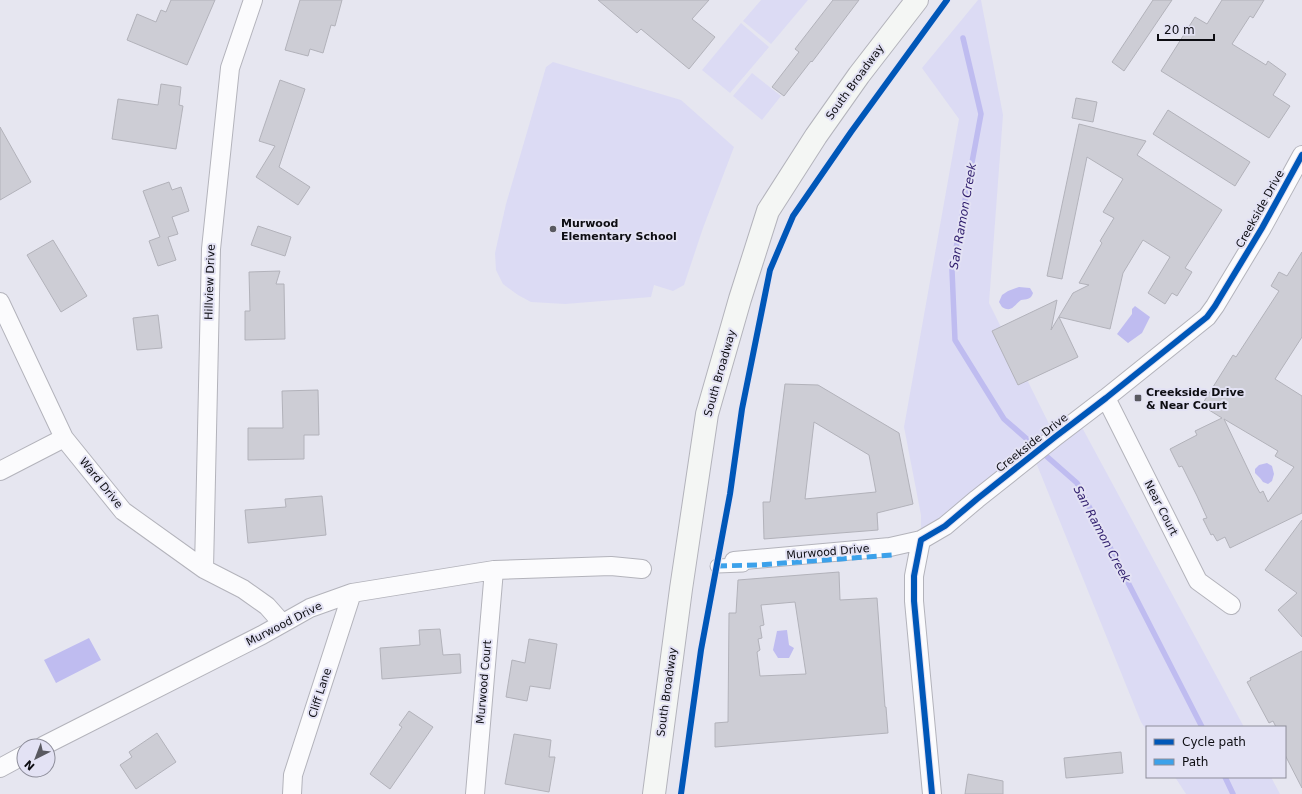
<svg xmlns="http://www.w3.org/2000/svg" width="1302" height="794" font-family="'DejaVu Sans',sans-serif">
<rect width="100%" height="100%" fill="#e6e6f0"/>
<!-- green -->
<path fill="#dcdbf4" d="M761 0H808L771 44 743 21Z
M978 0H981L1003 115 989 303 1055 436 1078 420 1244 727H1147V731L1141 722 1033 455 921 540V515L904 427 959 119 922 68Z
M741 23 769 47 730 93 702 70Z
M553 62 681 100 734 147 703 228 684 285 673 291 654 285 651 297 565 304 531 302 518 295 503 284 496 270 495 253 506 204 546 67Z
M752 73 781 96 762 120 733 96Z
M1175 777H1271L1280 794H1186Z"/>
<!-- water -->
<path fill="#bfbcf0" d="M1019 287 1030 288 1033 293C1031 300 1026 299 1021 300 1014 305 1012 313 1002 307L999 302 1002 295 1008 291Z
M1135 306 1150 317 1142 333 1128 343 1117 334 1132 314V309Z
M1267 463 1272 466 1274 474 1272 481 1268 484 1263 482 1260 478 1255 473V469L1259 465Z
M787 630 789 645 794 648 789 658H778L773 650 777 631Z
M89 638 101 660 56 683 44 660Z"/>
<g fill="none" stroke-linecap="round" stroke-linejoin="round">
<!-- stream -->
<path stroke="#bfbcf0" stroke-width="5.5" d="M963 38 981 114 952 270 955 340 1004 419 1077 483 1202 727
M1225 777 1233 794"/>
</g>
<!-- building -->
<path fill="#cdcdd5" stroke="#b2b2ba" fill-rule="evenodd" d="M171 0H215L187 65 127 40 137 14 156 22 161 10 166 12Z
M300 0H342L335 26 331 25 323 53 310 49 308 56 285 50Z
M598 0H709L692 19 715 37 689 69 641 29 637 33Z
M833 0H859L812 62 811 61 784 96 772 87 799 52 795 49Z
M1153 0H1172L1124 71 1112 62Z
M1222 0H1264L1253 18 1250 16 1232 44 1266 65 1268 61 1286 74 1273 95 1290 106 1269 138 1161 71 1195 17 1207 24Z
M280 80 305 89 279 167 310 187 298 205 256 177 275 146 259 141Z
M161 84 181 87 179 105 183 106 176 149 112 139 118 99 158 105Z
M1076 98 1097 102 1093 122 1072 118Z
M1168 110 1250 162 1235 186 1153 134Z
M1079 124 1146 141 1137 155 1222 210 1185 268 1192 272 1177 296 1172 293 1165 304 1148 293 1170 257 1143 240 1123 273 1110 329 1059 317 1078 357 1018 385 992 331 1057 300 1051 330 1073 293 1089 285 1079 283 1102 243 1100 241 1114 218 1103 212 1123 179 1087 157 1062 279 1047 276Z
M0 127 31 182 0 200Z
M169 182 172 190 181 187 189 211 172 217 178 234 168 237 176 260 158 266 149 241 160 237 143 191Z
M258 226 291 237 285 256 251 245Z
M53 240 87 296 61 312 27 255Z
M1302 252V337L1275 379 1302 396V513L1230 548 1225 537 1217 541 1213 534 1211 535 1203 519 1207 518 1197 496 1182 466 1179 467 1170 449 1197 435 1195 431 1222 418 1209 410 1211 408 1203 403 1233 355 1236 357 1279 291 1271 286 1279 272 1287 276ZM1224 419 1278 451 1275 456 1294 467 1268 502 1263 491 1260 493 1256 486Z
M280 271 276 284H284L285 339 245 340V311H250L249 272Z
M158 315 162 348 137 350 133 318Z
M785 384 818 385 899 433 913 504 877 513 878 530 764 539 763 502H770ZM814 422 869 455 876 492 805 499Z
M318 390 319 435H304V459L248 460V428H283L282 391Z
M322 496 326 535 248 543 245 510 286 507 285 499Z
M1302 520V637L1278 610 1297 593 1265 570Z
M839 572 840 600 877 598 885 707H886L888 733 715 747V723L728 722 729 613H736L738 580ZM795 602 806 674 760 676 757 652 760 650 758 639 762 638 760 626 764 625 761 605Z
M440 629 443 655 460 654 461 673 382 679 380 648 420 645 419 630Z
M529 639 557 644 550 689 530 686 527 701 506 697 512 660 525 663Z
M1302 651V788L1285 755V727H1276L1273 721 1269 723 1247 682 1251 680 1250 678Z
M409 711 433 727 390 789 370 774 402 727 399 725Z
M157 733 176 762 136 789 120 765 132 757 129 752Z
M514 734 551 740 549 757H555L549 792 505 784Z
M1121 752 1123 773 1066 778 1064 758Z
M968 774 1003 781V794H965Z"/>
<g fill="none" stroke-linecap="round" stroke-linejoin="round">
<!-- pedestrian casing -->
<g stroke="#b3b3bb" stroke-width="15">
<path id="pedestrian" d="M717 566 743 565"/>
</g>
<!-- minor casing -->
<g stroke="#b3b3bb" stroke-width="20">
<path id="minor" d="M0 302 64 438 123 511 204 569 243 589 267 606 282 623
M1106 398 1198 581 1231 605
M0 471 64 438
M734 561 890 547 921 540
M204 569 211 249 230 68 253 0
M43 746 262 635 310 608 352 593 494 570 611 566 642 569
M0 768 24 755
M292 794 293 775 352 593
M475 794 494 570
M932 794 914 601V576L921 540 945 526 977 499 1055 437 1106 398 1207 317 1215 306 1262 228 1302 155"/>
</g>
<!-- secondary casing -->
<g stroke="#b3b3bb" stroke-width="24">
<path id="secondary" d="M654 794 681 589 707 414 740 299 768 211 816 136 859 75 917 0"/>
</g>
<!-- pedestrian -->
<use href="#pedestrian" stroke="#fbfbfd" stroke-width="13"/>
<!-- minor -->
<use href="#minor" stroke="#fbfbfd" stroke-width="18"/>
<!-- secondary -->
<use href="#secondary" stroke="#f4f6f4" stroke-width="22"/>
<!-- quiet -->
<path stroke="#3ca1ea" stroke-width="5" stroke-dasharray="10 5" stroke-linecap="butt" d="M717 566 757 565 893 555"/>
<!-- cycleway casing -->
<g stroke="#e3e2f4" stroke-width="8">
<path id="cycleway" d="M681 794 701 650 730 494 742 409 770 270 793 216 851 132 947 0
M932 794 914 601V576L921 540 945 526 977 499 1055 437 1106 398 1207 317 1215 306 1262 228 1302 155"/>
</g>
<!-- cycleway -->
<use href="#cycleway" stroke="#0057b8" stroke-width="6"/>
</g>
<!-- markers -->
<g fill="#595960" stroke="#e3e2f4" stroke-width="1.5">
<circle cx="553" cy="229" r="4"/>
<rect x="1134" y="394" width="8" height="8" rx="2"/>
</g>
<g text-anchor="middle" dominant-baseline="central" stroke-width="4" stroke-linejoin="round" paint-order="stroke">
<!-- street labels -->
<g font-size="11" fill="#0d0d12" stroke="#e3e2f4">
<text transform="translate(855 82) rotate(-54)">South Broadway</text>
<text transform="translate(1260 209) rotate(-61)">Creekside Drive</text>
<text transform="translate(210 282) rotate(-88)">Hillview Drive</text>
<text transform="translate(720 373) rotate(-74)">South Broadway</text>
<text transform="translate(1032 443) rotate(-38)">Creekside Drive</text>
<text transform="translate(101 483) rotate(51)">Ward Drive</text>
<text transform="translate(1161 508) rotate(63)">Near Court</text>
<text transform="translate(828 552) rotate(-5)">Murwood Drive</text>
<text transform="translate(284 624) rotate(-27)">Murwood Drive</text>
<text transform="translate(484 682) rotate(-85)">Murwood Court</text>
<text transform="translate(667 692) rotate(-82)">South Broadway</text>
<text transform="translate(320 693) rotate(-72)">Cliff Lane</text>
</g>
<!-- poi labels -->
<g font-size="11" font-weight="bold" fill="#0d0d12" stroke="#e3e2f4" text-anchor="start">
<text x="561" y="223">Murwood<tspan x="561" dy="13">Elementary School</tspan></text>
<text x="1146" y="392">Creekside Drive<tspan x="1146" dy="13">&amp; Near Court</tspan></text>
</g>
<!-- water labels -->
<g font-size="12" font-style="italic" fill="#2e1c6c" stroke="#e3e2f4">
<text transform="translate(963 216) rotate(-80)">San Ramon Creek</text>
<text transform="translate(1102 534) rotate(62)">San Ramon Creek</text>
</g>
</g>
<!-- legend -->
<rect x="1146" y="726" width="140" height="52" fill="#e3e2f4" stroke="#8d8d9a"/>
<rect x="1154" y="739" width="20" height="6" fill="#0057b8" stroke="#8d8d9a"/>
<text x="1182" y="746" font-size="12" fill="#0d0d12">Cycle path</text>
<rect x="1154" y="759" width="20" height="6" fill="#3ca1ea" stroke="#8d8d9a"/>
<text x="1182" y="766" font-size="12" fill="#0d0d12">Path</text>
<!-- north arrow -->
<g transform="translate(36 758) rotate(222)"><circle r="19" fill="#e3e2f4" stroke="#8d8d9a"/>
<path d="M0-3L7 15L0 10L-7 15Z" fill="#595960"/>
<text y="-6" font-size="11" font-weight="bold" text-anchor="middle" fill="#0d0d12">N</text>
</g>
<!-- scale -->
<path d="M1158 34v6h56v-6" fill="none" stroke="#0d0d12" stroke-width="2"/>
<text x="1164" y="34" font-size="12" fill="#0d0d12" stroke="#e3e2f4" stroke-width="3" paint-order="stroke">20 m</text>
</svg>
